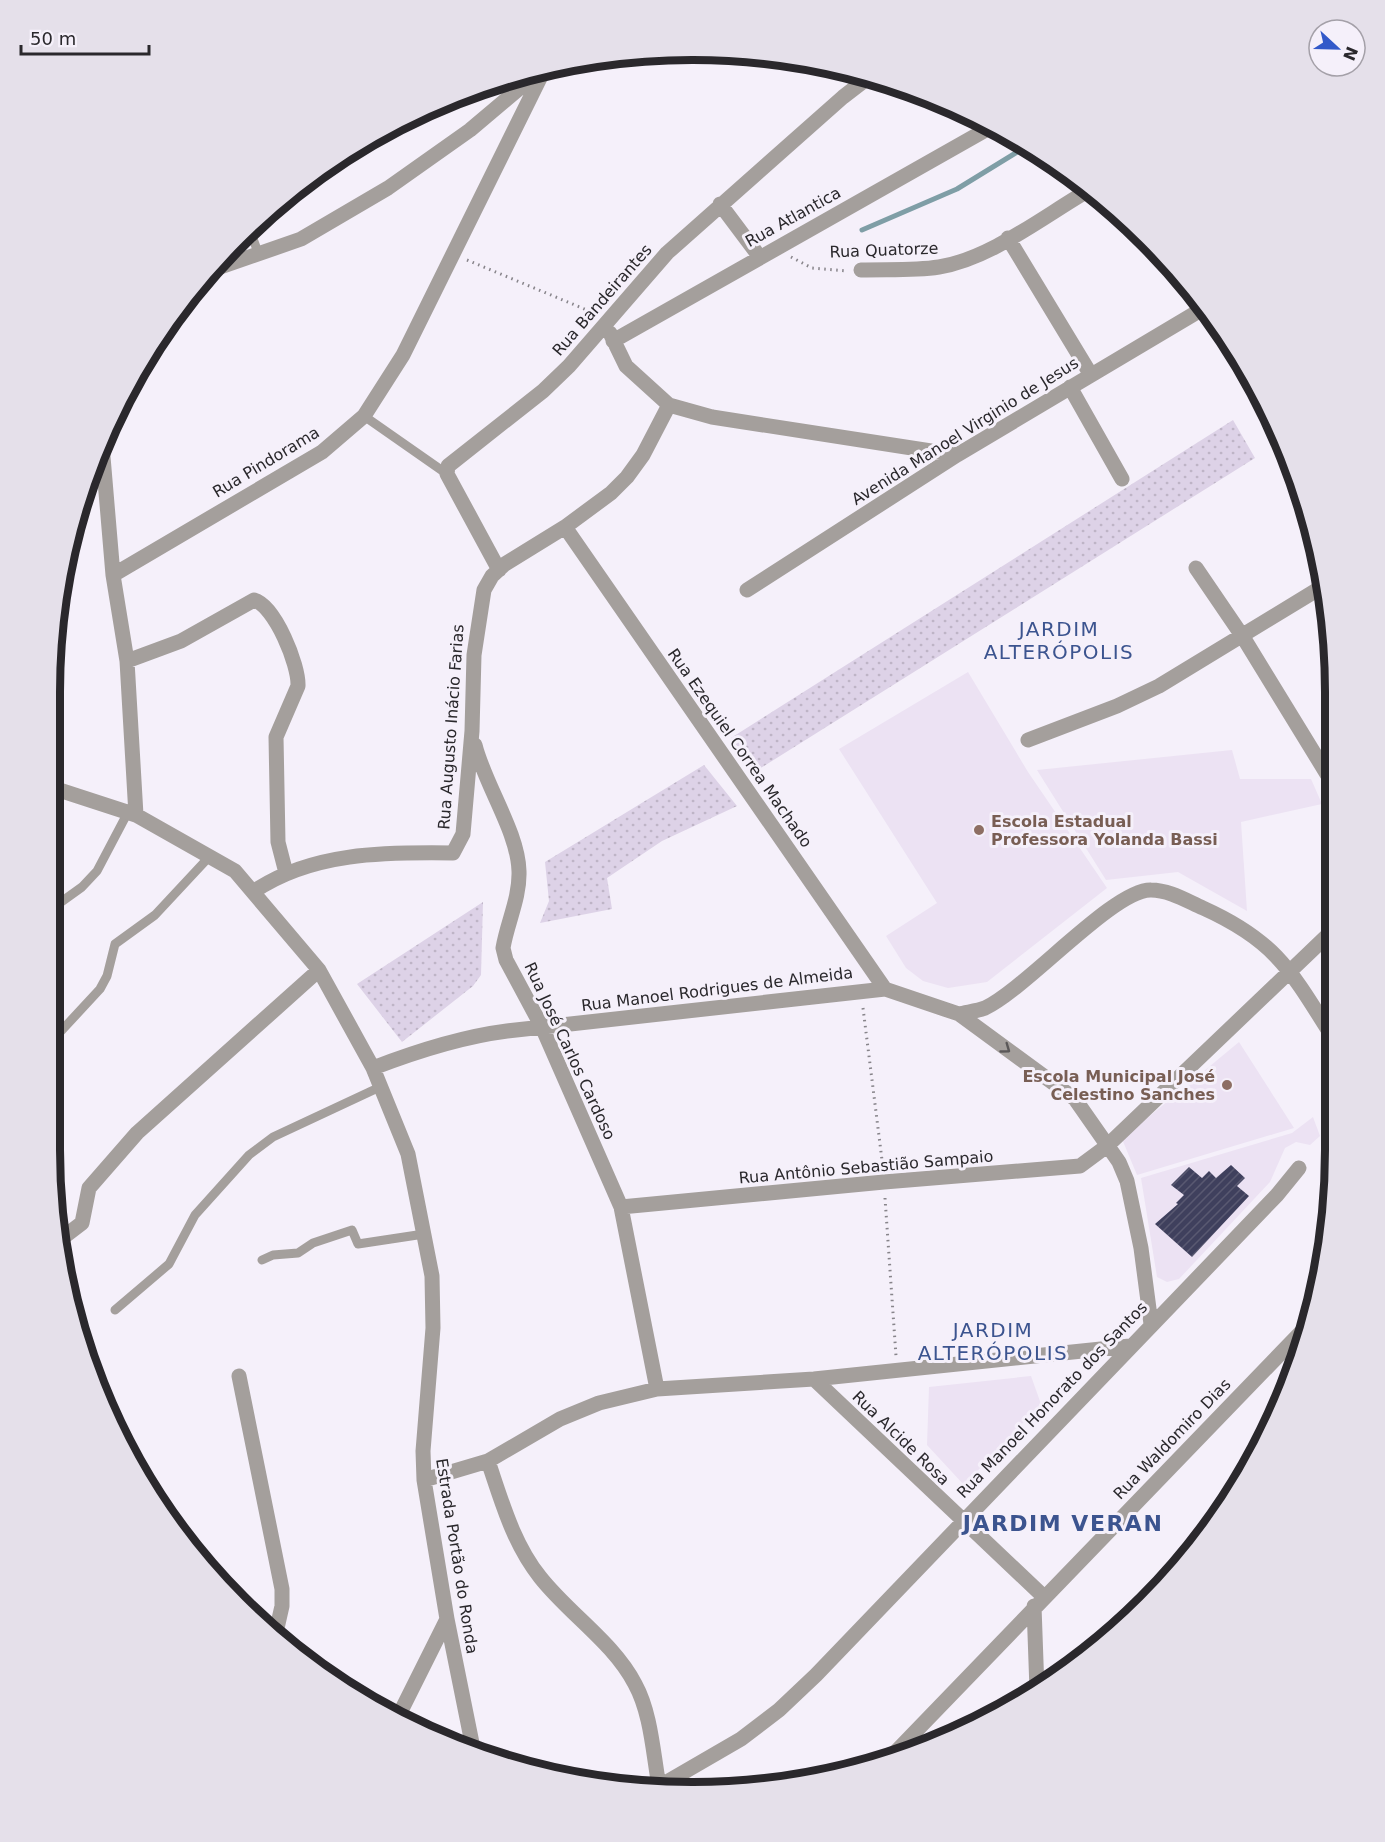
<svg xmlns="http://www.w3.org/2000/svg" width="1385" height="1842" font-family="'DejaVu Sans',sans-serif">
<defs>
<pattern id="grass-dots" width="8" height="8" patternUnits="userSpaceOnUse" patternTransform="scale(1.5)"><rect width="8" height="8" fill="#ddd2e7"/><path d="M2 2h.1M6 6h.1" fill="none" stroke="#beb4c6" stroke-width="1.8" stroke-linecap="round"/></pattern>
<pattern id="building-hatch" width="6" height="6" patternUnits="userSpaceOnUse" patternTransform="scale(1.5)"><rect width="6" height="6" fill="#3f405d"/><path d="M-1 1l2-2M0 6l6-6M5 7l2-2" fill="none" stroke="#595971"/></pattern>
</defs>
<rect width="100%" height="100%" fill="#f5f0fa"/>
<!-- built -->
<path fill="#ece2f3" d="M968 672 1028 772 1107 888 987 982 948 988 923 981 906 968 886 936 937 903 839 749Z
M1232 750 1240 779H1311L1322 804 1241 822 1247 911 1178 872 1106 880 1037 770Z
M1239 1042 1294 1128 1137 1175 1122 1139Z
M1313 1117 1320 1136 1310 1145 1296 1142 1285 1148 1270 1182 1179 1279 1167 1282 1157 1277 1141 1178 1292 1133Z
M1031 1376 1041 1404 964 1485 927 1445 929 1387Z"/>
<!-- grass -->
<path fill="url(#grass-dots)" d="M1233 420 1255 458 756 771 731 738Z
M704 765 737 806 662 841 607 878 612 909 540 923 549 901 545 862Z
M483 902 481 975 473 986 402 1042 357 984Z"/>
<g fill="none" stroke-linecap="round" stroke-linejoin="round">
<!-- stream -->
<path stroke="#7f9ea6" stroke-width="5" d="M862 230 957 189 1027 146"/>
</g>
<!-- building -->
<path fill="url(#building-hatch)" d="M1231 1165 1245 1178 1237 1186 1249 1196 1192 1257 1155 1224 1178 1204 1176 1203 1184 1195 1171 1185 1189 1167 1202 1178 1209 1171 1216 1178Z"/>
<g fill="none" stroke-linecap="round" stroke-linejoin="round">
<!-- path -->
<path stroke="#87848a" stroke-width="3" stroke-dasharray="1.5 4.5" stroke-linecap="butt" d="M791 257 812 268 847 271
M467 260 594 313
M863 1008 883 1168
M885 1198 896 1356"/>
<!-- lane -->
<path stroke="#a49f9c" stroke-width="9" d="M249 228 259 255
M364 416 447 474
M50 910 82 887 97 871 127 814
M50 1043 100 989 107 976 115 944 155 915 210 856
M262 1260 273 1255 298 1253 313 1243 352 1230 358 1244 424 1234
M115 1310 169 1264 195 1215 249 1155 273 1137 380 1087"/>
<!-- street -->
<path stroke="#a49f9c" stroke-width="15" d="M720 204 759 256
M1008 238 1091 375
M861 270C886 269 913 271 939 267 990 259 1044 216 1089 190
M209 271 301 239 388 188 470 130 541 70
M610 333 626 366 669 405 712 417 957 455
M613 341 991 127
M1070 387 1122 479
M102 445 113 575 127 661 136 815
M565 527 885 989
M1196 568 1243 637 1330 779
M499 570 447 474 448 466 543 391 569 366 667 253 843 97 869 77
M113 575 322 452 364 416 403 355 545 68
M747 590 957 455 1204 308
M127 661 181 641 254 600C275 606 299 665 298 686L276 737 278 842 286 873
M1028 740 1117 706 1159 686 1325 585
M475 745C485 785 518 832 519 871 520 898 507 923 503 948L506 960 542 1027 621 1207 657 1389
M50 787 136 815 235 871 319 970 373 1068 408 1154 432 1276 433 1328 423 1451 424 1480 447 1619 473 1748
M253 892C311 852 385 852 453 853L463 834 472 731 474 655 484 590 492 576 505 564 565 527 611 493 627 477 643 455 669 405
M959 1014C967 1012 978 1011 985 1008 1027 988 1114 889 1151 890 1169 890 1187 901 1203 908 1274 940 1290 969 1330 1033
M373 1068C417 1051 460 1037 507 1031L885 989 959 1014 1075 1099 1119 1162 1127 1181 1141 1248 1151 1324
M621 1207 884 1182 1080 1166 1107 1146 1330 933
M61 1239 82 1223 89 1188 137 1133 319 970
M239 1376 282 1589V1606L275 1637
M814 1379 1043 1596
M488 1461C502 1502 513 1543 540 1577 569 1614 613 1642 635 1684 651 1713 653 1753 659 1786
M424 1480 488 1461 560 1419 599 1403 657 1389 814 1379 1130 1346
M1034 1606 1037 1690
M397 1719 447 1619
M887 1761 1309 1324
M660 1786 741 1739 779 1710 816 1675 1277 1195 1299 1168"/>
</g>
<!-- one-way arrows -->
<defs><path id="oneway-chevron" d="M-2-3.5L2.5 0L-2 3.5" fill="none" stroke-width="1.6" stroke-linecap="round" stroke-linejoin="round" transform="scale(1.5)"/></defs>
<use stroke="#5b5859" href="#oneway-chevron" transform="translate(1006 1049) rotate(36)"/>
<!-- markers -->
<g fill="#8d6e63" stroke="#f5f0fa" stroke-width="2">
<circle cx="979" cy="830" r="6"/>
<circle cx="1227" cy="1085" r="6"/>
</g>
<g text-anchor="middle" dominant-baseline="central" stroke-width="6" stroke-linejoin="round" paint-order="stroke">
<!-- street labels -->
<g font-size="16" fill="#2a282c" stroke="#f5f0fa">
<text transform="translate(793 217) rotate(-29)">Rua Atlantica</text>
<text transform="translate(884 250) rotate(-2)">Rua Quatorze</text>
<text transform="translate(602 300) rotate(-49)">Rua Bandeirantes</text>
<text transform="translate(965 431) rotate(-32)">Avenida Manoel Virginio de Jesus</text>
<text transform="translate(266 462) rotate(-31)">Rua Pindorama</text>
<text transform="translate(451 727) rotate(-86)">Rua Augusto Inácio Farias</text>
<text transform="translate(740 748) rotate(55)">Rua Ezequiel Correa Machado</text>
<text transform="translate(717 989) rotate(-7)">Rua Manoel Rodrigues de Almeida</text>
<text transform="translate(570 1051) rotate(65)">Rua José Carlos Cardoso</text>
<text transform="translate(866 1167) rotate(-5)">Rua Antônio Sebastião Sampaio</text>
<text transform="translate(1052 1400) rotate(-46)">Rua Manoel Honorato dos Santos</text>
<text transform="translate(901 1438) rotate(44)">Rua Alcide Rosa</text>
<text transform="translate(1172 1439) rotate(-46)">Rua Waldomiro Dias</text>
<text transform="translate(457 1556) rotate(81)">Estrada Portão do Ronda</text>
</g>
<!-- education labels -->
<g font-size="16" font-weight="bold" fill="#785e54" stroke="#f5f0fa" text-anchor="start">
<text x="991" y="821">Escola Estadual<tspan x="991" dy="18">Professora Yolanda Bassi</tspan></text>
<text x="1215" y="1076" text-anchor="end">Escola Municipal José<tspan x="1215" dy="18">Celestino Sanches</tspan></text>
</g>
<!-- quarter labels -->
<g font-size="20" letter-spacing="1.5" fill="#3c548f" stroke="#f5f0fa">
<text x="1059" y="629">JARDIM<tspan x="1059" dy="23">ALTERÓPOLIS</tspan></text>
<text x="993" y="1330">JARDIM<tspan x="993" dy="23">ALTERÓPOLIS</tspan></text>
</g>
<!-- district labels -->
<g font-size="22" font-weight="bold" letter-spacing="1.5" fill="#3c548f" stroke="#f5f0fa">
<text x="1063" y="1523">JARDIM VERAN</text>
</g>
</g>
<!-- crop -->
<path d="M0 0H1385V1842H0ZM692 60H693A632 632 0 0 1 1325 692V1150A632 632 0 0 1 693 1782H692A632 632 0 0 1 60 1150V692A632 632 0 0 1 692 60Z" fill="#e5e0ea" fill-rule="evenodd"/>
<path fill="none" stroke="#2a282c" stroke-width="8" d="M692 60H693A632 632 0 0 1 1325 692V1150A632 632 0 0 1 693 1782H692A632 632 0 0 1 60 1150V692A632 632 0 0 1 692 60Z"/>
<!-- north arrow -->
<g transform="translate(1337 48) rotate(112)"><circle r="28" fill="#f5f0fa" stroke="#a4a0a8" stroke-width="1.5"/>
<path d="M0-4.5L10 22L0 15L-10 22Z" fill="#3259c9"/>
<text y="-9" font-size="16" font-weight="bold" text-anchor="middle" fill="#2a282c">N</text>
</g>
<!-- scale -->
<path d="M21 45v9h128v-9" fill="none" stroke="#2a282c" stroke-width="3"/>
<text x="30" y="45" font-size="18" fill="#2a282c" stroke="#f5f0fa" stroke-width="4.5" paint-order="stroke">50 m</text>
</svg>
